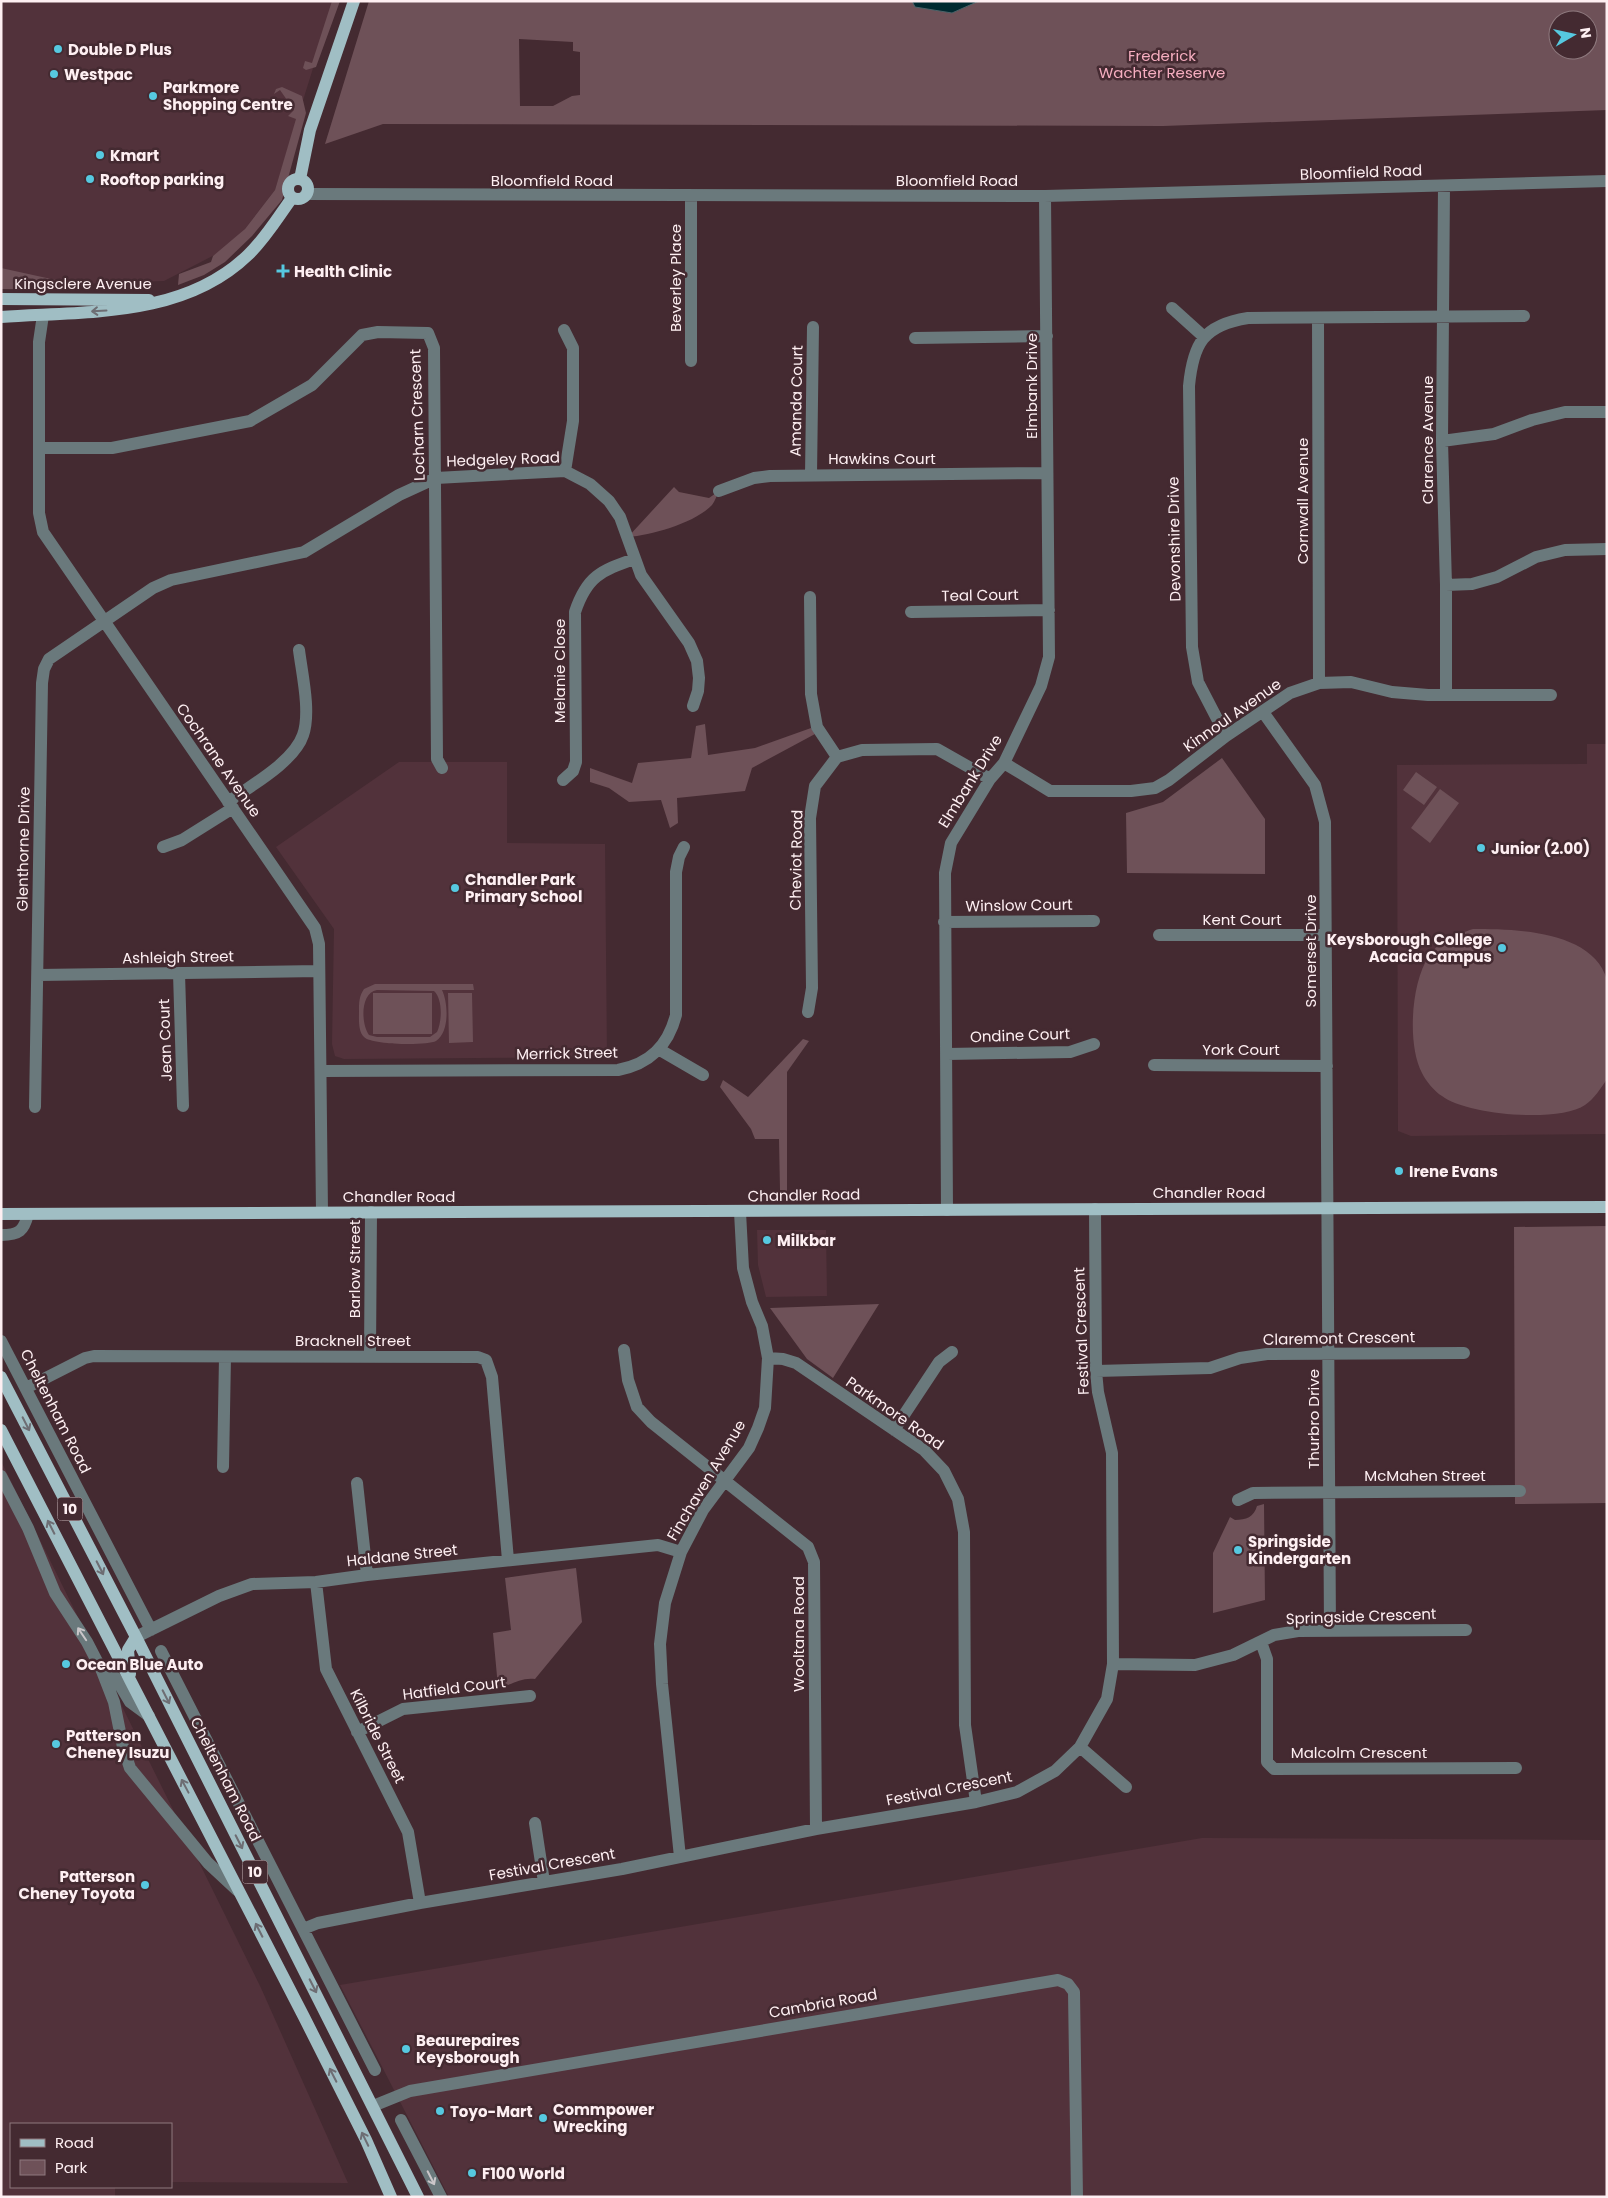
<svg xmlns="http://www.w3.org/2000/svg" width="1608" height="2198" font-family="Poppins,sans-serif">
<rect width="100%" height="100%" fill="#442a31"/>
<!-- built -->
<path fill="#52323b" d="M1 1H334L275 190 232 246 164 281 1 287Z
M1587 744H1607V1134L1411 1136 1398 1131 1397 765 1587 764Z
M399 762H507V843L605 844 607 1057 344 1059 335 1056 332 1044 334 929 276 847Z
M757 1230H826L827 1296 766 1297 758 1265Z
M1 1461 261 1988 348 2183 171 2182V2124H11V2187H115V2197H1Z
M1202 1838 1607 1840V2197H449L340 1985Z"/>
<!-- green -->
<path fill="#6e5158" fill-rule="evenodd" d="M332 1H340L316 67 306 70 303 68 305 61 312 63Z
M369 1H912L916 7 952 13 979 1H1607V110L1163 126 383 124 325 144ZM1558 20H1588V50H1558ZM519 39 573 42V51L580 52V95L572 96 553 106H520Z
M282 87 302 96 306 113 282 200 252 236 225 262 204 275 178 285 179 274 211 262 213 256 245 229 275 190 296 119 288 116 294 110 280 90 274 94 276 89Z
M1 268 65 282 69 290 1 289Z
M674 487 679 492 709 498 719 491C717 495 715 501 712 505 695 523 652 535 628 537Z
M705 724 708 755 755 748 811 728 815 734 752 768 745 791 677 798 678 823 670 828 661 800 629 802 609 788 590 782V768L632 783 638 763 691 758 696 726Z
M1222 758 1265 819V874L1127 873 1126 813 1163 802Z
M1416 772 1437 787 1424 805 1403 790Z
M1440 789 1459 803 1430 843 1411 828Z
M1473 929C1514 929 1593 930 1607 980 1608 988 1607 998 1607 1006 1607 1031 1607 1055 1607 1079 1601 1088 1594 1099 1585 1105 1559 1123 1466 1115 1442 1096 1435 1092 1425 1080 1422 1073 1407 1045 1411 982 1429 956 1440 940 1456 935 1473 929Z
M375 984H473L474 990H442C448 1002 450 1032 436 1041 427 1046 371 1045 364 1037 358 1031 359 1020 359 1011 359 1003 359 996 364 989ZM377 990 434 991C443 999 442 1022 437 1032L430 1037H377L369 1035C361 1024 360 993 377 990Z
M373 993H432V1034H373Z
M448 993H472L473 1042 449 1043Z
M803 1039 809 1041 787 1072V1191L780 1190 779 1139H755L751 1129 720 1087 723 1080 748 1097Z
M1607 1226V1503L1515 1504 1514 1227Z
M879 1304 833 1378 807 1359 770 1308Z
M1264 1504 1265 1600 1213 1613V1553L1230 1517 1235 1520C1246 1520 1254 1517 1257 1506Z
M576 1568 582 1622 535 1679C521 1677 511 1686 498 1687L493 1633 511 1630 505 1578Z"/>
<!-- water -->
<path fill="#002930" stroke="#4c646a" d="M912 1H979L952 13 915 7Z"/>
<g fill="none" stroke-linecap="round" stroke-linejoin="round">
<!-- minor -->
<path stroke="#6a797c" stroke-width="12" d="M1444 186 1442 441 1446 585V694
M306 194 1045 196 1607 181
M691 196V361
M1172 308 1203 336
M43 315 39 342V513L43 532 315 928 319 944 322 1212
M1318 319 1319 683
M564 330 573 348V421L565 471
M915 338 1047 336
M1442 441 1494 434 1532 420 1565 412H1607
M39 448H112L250 421 312 385 362 335 378 332 428 333 434 348 437 759 442 768
M811 475 813 327
M719 491 754 478 770 476 1047 473
M1446 585 1472 584 1497 577 1536 557 1565 550 1607 549
M810 597 811 694 817 727 837 757
M911 612 1049 610
M1263 712 1315 785 1325 822 1330 1630
M1226 736 1198 682 1192 647 1189 386C1193 344 1203 325 1248 318L1524 316
M1004 763 1050 791H1131L1155 788 1169 780 1226 736 1290 693 1319 683 1351 682 1392 692 1428 695H1551
M563 780 573 771 576 762 575 612C587 576 601 571 634 559
M228 802C250 786 294 762 303 735 311 712 302 674 299 650
M163 847 182 840 233 808
M944 922 1094 921
M1159 935H1326
M179 973 183 1106
M38 975 319 971
M808 1012 812 988 810 818 815 786 837 757 862 750 937 749 990 779
M660 1050 703 1075
M947 1054 1070 1052 1094 1044
M1154 1065 1327 1066
M321 1071 618 1070C650 1064 668 1046 676 1015V872L679 857 684 847
M35 1107 42 683 44 669 49 659 153 588 171 580 304 552 399 495 436 478 565 471 590 484 609 501 620 517 641 575 689 643 697 661 699 678 698 691 693 706
M947 1210 945 873 951 843 990 779 1004 763 1041 686 1049 657 1045 196
M740 1212 743 1268 752 1302 762 1326 768 1358 783 1359 796 1363 924 1450 944 1471 958 1499 964 1532 965 1725 976 1802
M1 1235C19 1235 24 1231 28 1214
M1 1341 151 1630
M624 1350 628 1380 637 1407 651 1422 808 1547 814 1562 816 1829
M370 1356 371 1212
M1096 1371 1210 1368 1240 1358 1267 1354 1464 1353
M26 1388 85 1358 94 1356 478 1357 486 1360 492 1377 508 1560
M894 1430 939 1362 952 1352
M223 1467 225 1357
M1 1476 28 1528 55 1593 87 1642 102 1671 114 1702 123 1747 130 1768 208 1863 237 1890
M357 1483 367 1575
M1238 1500 1253 1493 1520 1491
M316 1582 326 1669 408 1832 420 1903
M136 1637 219 1596 252 1584 316 1582 367 1575 658 1545 681 1552
M1261 1642 1267 1659V1762L1274 1769 1516 1768
M161 1651 375 2070
M1113 1664 1195 1665 1233 1655 1274 1635 1298 1631 1466 1630
M102 1671 115 1677 130 1702 149 1716
M357 1732 403 1709 530 1696
M1080 1747 1126 1787
M535 1823 544 1882
M680 1857 662 1684 660 1644 665 1603 681 1552 703 1510 749 1448 758 1428 765 1408 768 1358
M303 1929 318 1923 420 1903 622 1869 816 1829 976 1802 1017 1792 1055 1771 1080 1747 1107 1699 1113 1664 1112 1453 1098 1392 1096 1371 1095 1209
M373 2106 410 2091 1058 1980 1068 1984 1074 1992 1077 2197
M401 2120 441 2197"/>
<!-- major -->
<path stroke="#a0bec4" stroke-width="12" d="M288 189a10 10 0 1 1 20 0a10 10 0 1 1-20 0Z
M300 179 310 130 354 1
M1 299 149 300
M1 317C85 311 183 318 248 255 266 238 278 217 292 198
M1 1214 1607 1207
M1 1377 136 1637 418 2197
M1 1430 304 2017 366 2140 391 2197
M130 1674 128 1650 136 1637"/>
</g>
<!-- one-way arrows -->
<defs><path id="oneway-shaft" d="M-6 0H5M1.5-3L5.5 0L1.5 3" fill="none" stroke-width="1.6" stroke-linecap="round" stroke-linejoin="round" transform="scale(1.25)"/></defs>
<g stroke="#6d6d73">
<use href="#oneway-shaft" transform="translate(99 311) rotate(177)"/>
<use href="#oneway-shaft" transform="translate(26 1424) rotate(63)"/>
<use href="#oneway-shaft" transform="translate(51 1527) rotate(-117)"/>
<use href="#oneway-shaft" transform="translate(100 1568) rotate(63)"/>
<use href="#oneway-shaft" transform="translate(166 1697) rotate(63)"/>
<use href="#oneway-shaft" transform="translate(185 1786) rotate(-118)"/>
<use href="#oneway-shaft" transform="translate(239 1842) rotate(63)"/>
<use href="#oneway-shaft" transform="translate(259 1930) rotate(-117)"/>
<use href="#oneway-shaft" transform="translate(313 1986) rotate(63)"/>
<use href="#oneway-shaft" transform="translate(333 2075) rotate(-117)"/>
<use href="#oneway-shaft" transform="translate(365 2139) rotate(-116)"/>
</g>
<g stroke="#cac6c9">
<use href="#oneway-shaft" transform="translate(82 1634) rotate(-124)"/>
<use href="#oneway-shaft" transform="translate(431 2178) rotate(63)"/>
</g>
<!-- markers -->
<g fill="#56c9e0" stroke="#442a31" stroke-width="2">
<circle cx="58" cy="49" r="5"/>
<circle cx="54" cy="74" r="5"/>
<circle cx="153" cy="96" r="5"/>
<circle cx="100" cy="155" r="5"/>
<circle cx="90" cy="179" r="5"/>
<path d="M280.5 263.5h5v5h5v5h-5v5h-5v-5h-5v-5h5z"/>
<circle cx="1481" cy="848" r="5"/>
<circle cx="455" cy="888" r="5"/>
<circle cx="1502" cy="948" r="5"/>
<circle cx="1399" cy="1171" r="5"/>
<circle cx="767" cy="1240" r="5"/>
<circle cx="1238" cy="1550" r="5"/>
<circle cx="66" cy="1664" r="5"/>
<circle cx="56" cy="1744" r="5"/>
<circle cx="145" cy="1885" r="5"/>
<circle cx="406" cy="2049" r="5"/>
<circle cx="440" cy="2111" r="5"/>
<circle cx="543" cy="2118" r="5"/>
<circle cx="472" cy="2173" r="5"/>
</g>
<g text-anchor="middle" dominant-baseline="central" stroke-width="5" stroke-linejoin="round" paint-order="stroke">
<!-- shield labels -->
<g fill="#442a31" stroke="#c6b4b8" stroke-width="1">
<rect x="57.5" y="1497.5" width="25" height="23" rx="4"/>
<rect x="242.5" y="1860.5" width="25" height="23" rx="4"/>
</g>
<g font-size="14" font-weight="bold" fill="#feeff2">
<text x="70" y="1509">10</text>
<text x="255" y="1872">10</text>
</g>
<!-- poi labels -->
<g font-size="15" font-weight="bold" fill="#feeff2" stroke="#442a31" text-anchor="start">
<text x="68" y="49">Double D Plus</text>
<text x="64" y="74">Westpac</text>
<text x="163" y="87">Parkmore<tspan x="163" dy="17">Shopping Centre</tspan></text>
<text x="110" y="155">Kmart</text>
<text x="100" y="179">Rooftop parking</text>
<text x="294" y="271">Health Clinic</text>
<text x="1491" y="848">Junior (2.00)</text>
<text x="465" y="879">Chandler Park<tspan x="465" dy="17">Primary School</tspan></text>
<text x="1492" y="939" text-anchor="end">Keysborough College<tspan x="1492" dy="17">Acacia Campus</tspan></text>
<text x="1409" y="1171">Irene Evans</text>
<text x="777" y="1240">Milkbar</text>
<text x="1248" y="1541">Springside<tspan x="1248" dy="17">Kindergarten</tspan></text>
<text x="76" y="1664">Ocean Blue Auto</text>
<text x="66" y="1735">Patterson<tspan x="66" dy="17">Cheney Isuzu</tspan></text>
<text x="135" y="1876" text-anchor="end">Patterson<tspan x="135" dy="17">Cheney Toyota</tspan></text>
<text x="416" y="2040">Beaurepaires<tspan x="416" dy="17">Keysborough</tspan></text>
<text x="553" y="2109">Commpower<tspan x="553" dy="17">Wrecking</tspan></text>
<text x="450" y="2111">Toyo-Mart</text>
<text x="482" y="2173">F100 World</text>
</g>
<!-- park labels -->
<g font-size="15" fill="#f6aec0" stroke="#442a31">
<text x="1162" y="55">Frederick<tspan x="1162" dy="17">Wachter Reserve</tspan></text>
</g>
<!-- street labels -->
<g font-size="15" fill="#feeff2" stroke="#442a31">
<text transform="translate(1361 172) rotate(-2)">Bloomfield Road</text>
<text x="552" y="180">Bloomfield Road</text>
<text x="957" y="180">Bloomfield Road</text>
<text transform="translate(675 278) rotate(-90)">Beverley Place</text>
<text x="83" y="283">Kingsclere Avenue</text>
<text transform="translate(1031 386) rotate(-90)">Elmbank Drive</text>
<text transform="translate(796 401) rotate(-89)">Amanda Court</text>
<text transform="translate(417 415) rotate(-92)">Locharn Crescent</text>
<text transform="translate(1427 440) rotate(-90)">Clarence Avenue</text>
<text x="882" y="458">Hawkins Court</text>
<text transform="translate(503 459) rotate(-2)">Hedgeley Road</text>
<text transform="translate(1302 501) rotate(-90)">Cornwall Avenue</text>
<text transform="translate(1174 539) rotate(-91)">Devonshire Drive</text>
<text transform="translate(980 595) rotate(-1)">Teal Court</text>
<text transform="translate(559 671) rotate(-90)">Melanie Close</text>
<text transform="translate(1232 715) rotate(-35)">Kinnoul Avenue</text>
<text transform="translate(219 760) rotate(55)">Cochrane Avenue</text>
<text transform="translate(970 781) rotate(-58)">Elmbank Drive</text>
<text transform="translate(23 849) rotate(-89)">Glenthorne Drive</text>
<text transform="translate(796 860) rotate(-89)">Cheviot Road</text>
<text transform="translate(1019 905) rotate(-1)">Winslow Court</text>
<text x="1242" y="919">Kent Court</text>
<text transform="translate(1310 951) rotate(-90)">Somerset Drive</text>
<text transform="translate(178 957) rotate(-1)">Ashleigh Street</text>
<text transform="translate(1020 1035) rotate(-2)">Ondine Court</text>
<text transform="translate(165 1040) rotate(-92)">Jean Court</text>
<text x="1241" y="1049">York Court</text>
<text transform="translate(567 1053) rotate(-1)">Merrick Street</text>
<text x="1209" y="1192">Chandler Road</text>
<text transform="translate(804 1195) rotate(-1)">Chandler Road</text>
<text x="399" y="1196">Chandler Road</text>
<text transform="translate(354 1269) rotate(-90)">Barlow Street</text>
<text transform="translate(1081 1331) rotate(-92)">Festival Crescent</text>
<text transform="translate(1339 1338) rotate(-1)">Claremont Crescent</text>
<text x="353" y="1340">Bracknell Street</text>
<text transform="translate(56 1411) rotate(63)">Cheltenham Road</text>
<text transform="translate(895 1413) rotate(35)">Parkmore Road</text>
<text transform="translate(1313 1419) rotate(-90)">Thurbro Drive</text>
<text x="1425" y="1475">McMahen Street</text>
<text transform="translate(706 1480) rotate(-59)">Finchaven Avenue</text>
<text transform="translate(402 1555) rotate(-6)">Haldane Street</text>
<text transform="translate(1361 1616) rotate(-2)">Springside Crescent</text>
<text transform="translate(798 1634) rotate(-90)">Wooltana Road</text>
<text transform="translate(454 1688) rotate(-7)">Hatfield Court</text>
<text transform="translate(378 1736) rotate(63)">Kilbride Street</text>
<text x="1359" y="1752">Malcolm Crescent</text>
<text transform="translate(226 1779) rotate(63)">Cheltenham Road</text>
<text transform="translate(949 1788) rotate(-11)">Festival Crescent</text>
<text transform="translate(552 1864) rotate(-10)">Festival Crescent</text>
<text transform="translate(823 2003) rotate(-10)">Cambria Road</text>
</g>
</g>
<!-- border -->
<rect width="1608" height="2198" fill="none" stroke="#feeff2" stroke-width="5"/>
<!-- legend -->
<rect x="10" y="2123" width="162" height="65" fill="#442a31" stroke="#8e797e"/>
<rect x="20" y="2139" width="25" height="8" fill="#a0bec4" stroke="#8e797e"/>
<text x="55" y="2148" font-size="15" fill="#feeff2">Road</text>
<rect x="20" y="2160" width="25" height="15" fill="#6e5158" stroke="#8e797e"/>
<text x="55" y="2173" font-size="15" fill="#feeff2">Park</text>
<!-- north arrow -->
<g transform="translate(1573 35) rotate(81)"><circle r="24" fill="#442a31" stroke="#8e797e"/>
<path d="M0-4L9 19L0 12L-9 19Z" fill="#56c9e0"/>
<text y="-8" font-size="14" font-weight="bold" text-anchor="middle" fill="#feeff2">N</text>
</g>
</svg>
